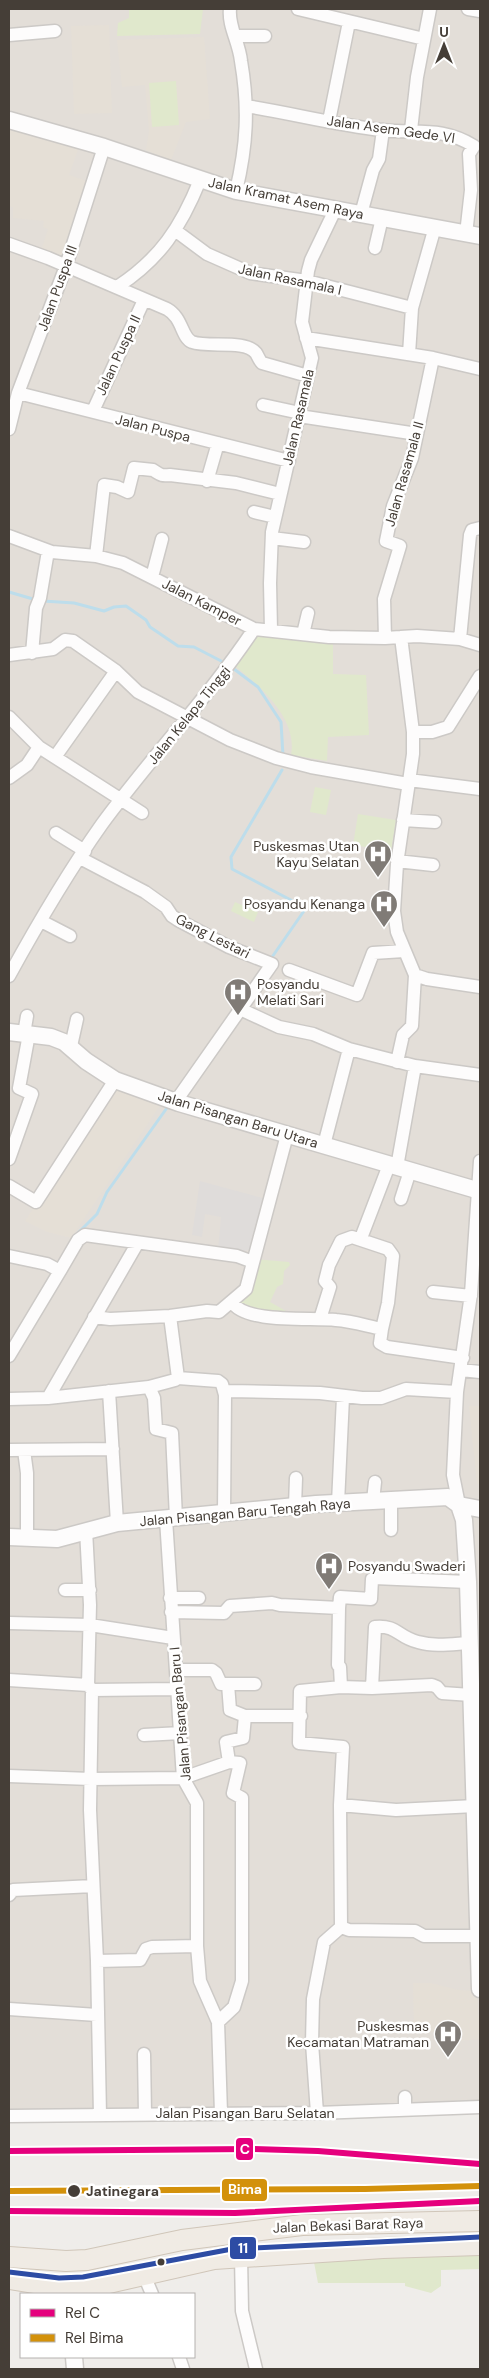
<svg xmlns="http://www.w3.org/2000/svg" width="489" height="2378" font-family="'DM Sans',sans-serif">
<rect width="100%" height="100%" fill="#efedea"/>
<!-- residential -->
<path fill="#e3ded8" d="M9 9H480V2104L9 2116Z"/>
<!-- education -->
<path fill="#e5dfd6" d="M109 25 112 113 74 114 71 26Z
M204 37 210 119 186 122 171 160 146 150 149 131 145 85 122 87 117 40Z
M9 125 79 147 69 175 89 182 64 260 41 251 48 229 43 227 44 221 13 218V207L9 206Z
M115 1084 165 1098 71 1238 47 1232 25 1221Z
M469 1406H480V1483L477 1484Z
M413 1983H431L458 1990 477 1991 480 2039 445 2042 444 2032H414Z"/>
<!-- green -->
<path fill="#e0e8cc" d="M129 9H203L200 34 117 36 118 23 129 18Z
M176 81 179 125 152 127 149 83Z
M259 631 333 639V674L366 675 369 735 328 737 327 761 291 755C298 719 260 686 235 666Z
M315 787 331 790 326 815 310 812Z
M358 814 396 820 391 851 353 845Z
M235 902 258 912 254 922 231 911Z
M254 1259 289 1262 290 1265 284 1271 283 1284 277 1287 270 1302 286 1311 281 1318 268 1316 231 1300 244 1286Z
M480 2245V2269L441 2270V2286L431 2293 405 2286V2283H318L312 2252Z"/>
<!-- parking -->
<path fill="#dfdcda" d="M200 1181 266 1199 253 1249 240 1252 218 1250 221 1217 205 1214 202 1237 192 1235Z"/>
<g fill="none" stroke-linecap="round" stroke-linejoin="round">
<!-- stream -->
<path stroke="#bdddeb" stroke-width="3" d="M9 592 33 599
M43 601 74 603 104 611 114 607 126 606 146 620 150 627 178 646 194 647 225 663
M230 666 258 687 281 722 283 756
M270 960 306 908 232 869 231 857 282 770
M78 1233 97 1214 107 1192 169 1105"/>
<!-- minor casing -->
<g stroke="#ccc9c6" stroke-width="15">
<path id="minor" d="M230 9C228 26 239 42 241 61 249 108 247 145 236 191
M298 9 424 39
M468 9 480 11
M9 35 55 31
M235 36H265
M246 106C291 113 336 125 382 130 416 134 442 126 474 146
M329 121 349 22
M411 130 417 77 430 9
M361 214 373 170 379 159 383 130
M176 231 207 254 250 273 307 281 412 308
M466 234 471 190 469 154 474 146
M9 244 48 258 167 309C183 318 181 337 192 342 208 348 245 339 256 353 258 356 259 360 262 363L308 376
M375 248 382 218
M117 287C160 259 181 227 200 180
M306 338 433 358 480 369
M409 354 412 308 435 227
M18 393 289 461
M263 405 300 413
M93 411 144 300
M299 416 417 434
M9 429 18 393 66 266 104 147
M207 481 218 443
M254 512 275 517
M9 536 52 552 96 556 123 563 254 629 329 637 385 638 417 636 460 639 480 645
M272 538 304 542
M96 556 104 485 117 487 128 492 134 468 153 470C161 475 161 476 170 475L236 483 280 494
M152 577 162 539
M271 630 270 583 272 532 312 358 302 322 308 271 311 260 335 210
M303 634 308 613
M401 637 413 732V754L397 864 394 911 397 932 415 975
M385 638 384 599 400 546 386 541 393 506 412 458 433 358
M460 639 470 535 472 530 480 528
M32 653 36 608 40 598 48 551
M9 655 53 649 65 640 73 641 116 671 138 692 230 740 276 758 311 767 408 784
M9 717 39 747 142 813
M413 732H432L448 727 480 676
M55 757 116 671
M9 778 27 765 39 747
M409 780 480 789
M403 820 435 822
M56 833 85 851
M80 858 145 892 166 907 172 916 178 920 229 947 272 964 176 1101
M397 861 433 865
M41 921 70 936
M289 970 357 995 373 953 404 951
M415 975 427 979 480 987
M9 976C37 925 68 872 102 824 151 757 208 698 254 629
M240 1009 279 1027 313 1034 349 1049 415 1066 480 1075
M24 1034 27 1016
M71 1046 77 1019
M397 1062 403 1035 412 1026 415 975
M324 1145 349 1049
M9 1159 32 1094 19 1088 29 1034
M397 1167 415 1066
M9 1186 36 1202 115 1080
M401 1199 410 1171
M361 1238 389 1165
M9 1256 47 1264 60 1271 9 1356
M60 1271 78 1240 85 1235 237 1256 253 1262
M433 1292 471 1296
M232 1302C245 1324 312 1317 336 1320 351 1321 367 1326 382 1329L380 1343 387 1347 463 1358
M94 1317 110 1319 170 1316 207 1311 219 1312 246 1289 287 1135
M320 1319 330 1287 325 1281 329 1265 341 1241 352 1237 388 1249 393 1256 388 1303 382 1329
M461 1370 480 1372
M178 1378 218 1381 222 1384 225 1395
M149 1387 175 1380 178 1378 170 1316
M109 1391 117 1523
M48 1398 137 1244
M9 1399 48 1398 149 1387 154 1398 156 1429 172 1433 176 1518
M9 1450 113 1449
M24 1450 27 1473V1537
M373 1501 375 1482
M338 1503 343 1397
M459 1505 453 1475 457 1392 471 1294 480 1161
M295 1506 296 1478
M224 1512 225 1395 228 1391 320 1393 362 1398H381L406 1389 457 1392
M166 1519 183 1778 197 1803V1946L200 1981 218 2022 221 2113
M86 1530 90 1605 88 1685 92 1690 90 1810 97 1961 100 2115
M391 1530V1500
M65 1590H90
M170 1598H199
M339 1608 338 1665 340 1667 341 1687
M171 1612 224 1613 230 1606 272 1603 280 1605 339 1608 340 1597 371 1599 372 1579 374 1578 468 1582
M9 1623 90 1625 173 1638
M176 1670H212L216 1673 221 1684H255
M9 1680 88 1685
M228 1684 230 1710 245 1716
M372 1688 375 1627C398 1625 397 1637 418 1642 435 1647 452 1644 469 1643
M92 1690 177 1689
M144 1735 181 1733
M9 1776 91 1779 183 1778 229 1762
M340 1805 396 1810 475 1806
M9 1895 13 1890 93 1886
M341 1927 349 1930 415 1931 424 1936H479
M97 1961 140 1960 146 1949 152 1947 197 1946
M9 2009 97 2015
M218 2022 234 2007 242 1981V1798L233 1793 240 1763 229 1762 226 1742 243 1738 245 1716H301
M144 2054 145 2114
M405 2097V2110
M317 2113 312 2043 313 1999 324 1942 341 1927 340 1805 343 1747 299 1743 300 1691 341 1687 372 1688 432 1685 437 1687 442 1693 471 1695
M9 2116 317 2113 480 2107
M241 2256 242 2311 256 2369
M144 2275 152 2294
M179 2357 183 2369"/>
</g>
<!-- tertiary casing -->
<g stroke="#ccc9c6" stroke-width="19">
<path id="tertiary" d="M9 120 104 147 236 191 480 236
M9 1032 51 1037 64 1042 86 1061 115 1080 179 1103 480 1191
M459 1505 464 1520 468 1582 480 1989
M9 1537 57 1539 117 1523 316 1504 448 1497 459 1505 480 1509
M74 2357 75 2369"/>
</g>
<!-- primary casing -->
<g stroke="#d0c6b9" stroke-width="22">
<path id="primary" d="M9 2257 66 2261 87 2260 182 2240 302 2225 480 2221
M9 2279 71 2289 91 2287 214 2259 383 2248 480 2245"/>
</g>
<!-- minor -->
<use href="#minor" stroke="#fdfcfc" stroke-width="12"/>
<!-- tertiary -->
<use href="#tertiary" stroke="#fdfcfc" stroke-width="16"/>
<!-- primary -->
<use href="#primary" stroke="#f0ebe4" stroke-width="20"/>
<!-- bus-1 casing -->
<g stroke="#fff" stroke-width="9">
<path id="bus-1" d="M9 2272 59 2278 83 2277 232 2249 480 2237"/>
</g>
<!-- bus-1 -->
<use href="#bus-1" stroke="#2d4ca4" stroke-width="5"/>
<!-- rail-1 casing -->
<g stroke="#fff" stroke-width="10">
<path id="rail-1" d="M9 2151 252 2149 318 2151 480 2164
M9 2211 235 2213 480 2201"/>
</g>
<!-- rail-2 casing -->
<g stroke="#fff" stroke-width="10">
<path id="rail-2" d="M9 2191 365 2189 480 2186"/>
</g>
<!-- rail-1 -->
<use href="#rail-1" stroke="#e5007d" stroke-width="6"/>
<!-- rail-2 -->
<use href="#rail-2" stroke="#d3910b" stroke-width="6"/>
</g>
<!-- icons -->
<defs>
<g id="hospital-pin" transform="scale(1.4375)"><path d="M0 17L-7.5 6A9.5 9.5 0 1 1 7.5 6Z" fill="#807b76" stroke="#fff"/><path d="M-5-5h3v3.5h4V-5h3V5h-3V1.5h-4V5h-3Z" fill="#fff"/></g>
</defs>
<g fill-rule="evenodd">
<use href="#hospital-pin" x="378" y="854"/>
<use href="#hospital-pin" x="384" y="904"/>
<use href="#hospital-pin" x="238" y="992"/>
<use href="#hospital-pin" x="329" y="1566"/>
<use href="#hospital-pin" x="448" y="2034"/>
</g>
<!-- markers -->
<g fill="#453e37" stroke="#fff" stroke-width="2">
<circle cx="74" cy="2191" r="7"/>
<circle cx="161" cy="2262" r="4.5"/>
</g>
<g text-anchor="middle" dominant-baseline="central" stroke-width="5" stroke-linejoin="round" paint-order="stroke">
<!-- street labels -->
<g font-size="14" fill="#453e37" stroke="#fff">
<text transform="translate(391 129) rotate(8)">Jalan Asem Gede VI</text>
<text transform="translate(286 198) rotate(12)">Jalan Kramat Asem Raya</text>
<text transform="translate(290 279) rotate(12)">Jalan Rasamala I</text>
<text transform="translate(57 288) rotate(-70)">Jalan Puspa III</text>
<text transform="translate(118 355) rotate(-65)">Jalan Puspa II</text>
<text transform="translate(298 417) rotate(-77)">Jalan Rasamala</text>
<text transform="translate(153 428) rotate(14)">Jalan Puspa</text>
<text transform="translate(404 474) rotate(-74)">Jalan Rasamala II</text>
<text transform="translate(202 602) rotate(27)">Jalan Kamper</text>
<text transform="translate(189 715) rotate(-51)">Jalan Kelapa Tinggi</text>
<text transform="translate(213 936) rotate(27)">Gang Lestari</text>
<text transform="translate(238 1119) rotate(17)">Jalan Pisangan Baru Utara</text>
<text transform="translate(245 1512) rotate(-5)">Jalan Pisangan Baru Tengah Raya</text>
<text transform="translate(180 1714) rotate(-95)">Jalan Pisangan Baru I</text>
<text x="245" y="2113">Jalan Pisangan Baru Selatan</text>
<text transform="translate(348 2225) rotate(-2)">Jalan Bekasi Barat Raya</text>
</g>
<!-- poi labels -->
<g font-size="14" fill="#453e37" stroke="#fff" text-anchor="end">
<text x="359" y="846">Puskesmas Utan<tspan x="359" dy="16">Kayu Selatan</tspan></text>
<text x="365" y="904">Posyandu Kenanga</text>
<text x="257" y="984" text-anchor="start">Posyandu<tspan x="257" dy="16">Melati Sari</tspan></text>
<text x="348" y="1566" text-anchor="start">Posyandu Swaderi</text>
<text x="429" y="2026">Puskesmas<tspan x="429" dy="16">Kecamatan Matraman</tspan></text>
</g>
<!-- stop labels -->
<g font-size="14" font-weight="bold" fill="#453e37" stroke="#fff" text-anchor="start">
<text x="86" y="2191">Jatinegara</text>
</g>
</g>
<g stroke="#fff" stroke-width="2">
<rect x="235" y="2137" width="19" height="24" rx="5" fill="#e5007d"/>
<rect x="221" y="2178" width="47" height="24" rx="5" fill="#d3910b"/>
<rect x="229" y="2236" width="28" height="24" rx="5" fill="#2d4ca4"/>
</g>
<g font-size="14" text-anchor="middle" font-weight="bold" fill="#fff">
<text x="245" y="2154">C</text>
<text x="245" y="2194">Bima</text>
<text x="243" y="2253">11</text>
</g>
<!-- border -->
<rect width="489" height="2378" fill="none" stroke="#453e37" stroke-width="20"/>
<!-- legend -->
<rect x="20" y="2293" width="175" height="65" fill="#ffffff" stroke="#b5b2af"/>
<rect x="30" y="2309" width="25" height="8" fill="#e5007d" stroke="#b5b2af"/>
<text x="65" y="2318" font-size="15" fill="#453e37">Rel C</text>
<rect x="30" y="2334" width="25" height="8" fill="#d3910b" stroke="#b5b2af"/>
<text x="65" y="2343" font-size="15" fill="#453e37">Rel Bima</text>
<!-- north arrow -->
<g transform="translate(444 45)" stroke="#ffffff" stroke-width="4" paint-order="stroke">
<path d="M0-4L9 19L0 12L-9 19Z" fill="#453e37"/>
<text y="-8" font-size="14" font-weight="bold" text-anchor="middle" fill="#453e37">U</text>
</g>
</svg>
